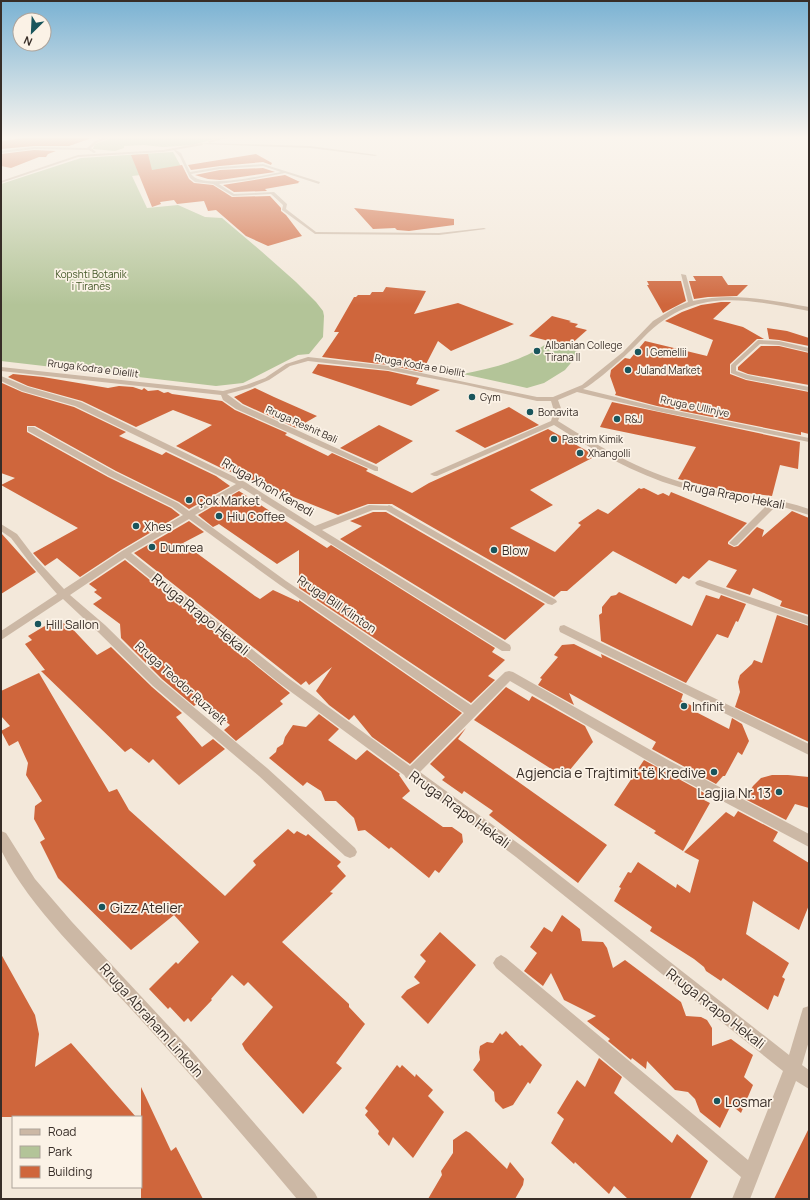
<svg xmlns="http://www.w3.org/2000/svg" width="810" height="1200" font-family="Manrope,sans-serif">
<rect width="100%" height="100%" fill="#f3e8da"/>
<!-- green -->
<path fill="#b3c498" d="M115 137H221L193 145 163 147 144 145 124 146V148L115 151 93 149 95 144Z
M173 152 183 170 132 176 147 208 178 205 205 217 222 218 261 251 296 282 316 302 323 311 324 316 323 337 309 354 298 355 243 383 216 386 1 361V184L81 158Z
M546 344 580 352 565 370 544 383 527 388 463 374C492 368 522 361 546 344Z"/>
<!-- building -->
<path fill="#cf663c" d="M31 137H89V139L69 146H34L1 149V141Z
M34 150 56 151 48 154 46 157H39L11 168 1 166V154Z
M148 154 152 170 182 165 189 179 194 183 213 185 232 197 270 196 281 208V211L286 215 302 236 268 246 246 236 216 210 208 211 204 201 177 204 174 200 160 202 161 204 152 207 131 155Z
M256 154 272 163 271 165 263 162 220 166 191 170 188 165Z
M263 168 275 172 220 180 208 179 195 175 220 170Z
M285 175 300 182H298L299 183 265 189 267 191 234 192 223 185Z
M354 208 454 219V225L409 231 397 230 395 228 373 229Z
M693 276H722L728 285H748L737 296 708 297 694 299 689 281H696Z
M647 281H681L686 301 663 313 647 285H649Z
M386 287 426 291 414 314 458 303 514 324 451 351 438 341 422 372 388 365 322 357 339 332H334L354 297H356L358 295H370L372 292H383Z
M721 302H731L713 319 743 327 764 339H757L730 364V374L746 380 809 392V434L801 432V435L657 406 615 395 616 393 610 376 611 370 625 358 630 359 645 341 707 356 713 340 665 321 682 312 701 305Z
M552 316 571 321 569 322 578 324 575 327 587 330 569 346 529 336Z
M767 328 787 331 809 338V346L779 340 769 339Z
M761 346H779L809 353V385L748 374 738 370V367Z
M318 364 388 371 419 378 416 384 440 390 411 406 312 373Z
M13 374 43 377 108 388 119 386 133 387 142 390 144 388 148 391 158 390 164 393 168 392 172 394 222 401 235 410 287 433 285 435 328 456 332 453 368 469 366 471 412 493 429 483 548 429 596 456 530 490 553 505 510 528 555 552 581 525 578 523 598 509 608 514 639 488 641 489 644 488 658 495 663 493 669 496 671 492 747 523 728 542V544L734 547 738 546 757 527 764 530 762 537 792 511 809 518V615L780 606 782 601 753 588 750 595 726 587 737 570 709 560 689 579 683 576 676 584 613 551 567 591H561L554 597 392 504H368L338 515 221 468 176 446 212 425 173 410 136 427 82 401 28 386 8 377Z
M2 383 22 392 74 407 126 432 119 436 162 455 166 452 216 476 230 486 189 509 179 502 116 471 35 426H27V432L108 477 171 508 180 515 121 550 80 577 57 558 45 566 33 553 78 528 1 485 15 478 1 473V385Z
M255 388 274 397 317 416 296 428 243 404 234 397Z
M612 402 800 442 798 469 780 465 772 496 728 491 678 479 696 447 600 427Z
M509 407 539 425 485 448 455 431Z
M379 425 413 441 376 464 340 448Z
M239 491 327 548 331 545 495 648 492 652 505 660 488 676 495 680 471 703 299 588V550L277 564 219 524 213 527 198 515Z
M373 512H386L545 604 505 640 340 539 362 526 350 521Z
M189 521 204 532 183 543 255 596 260 599 273 590 299 602V600L462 713 410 764 372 737 354 715 349 720 329 705 316 691 332 667 309 685 306 681 301 685 134 553Z
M1 533 36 572 1 594Z
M125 560 290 693 280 701 283 704 236 741 224 730 230 725 201 701 194 706 162 679 121 638 120 624 93 604 102 598 94 592 97 590 89 584Z
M619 592 692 626 706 595 719 599 721 595 746 604 738 622 736 621 728 638 717 634 686 683 601 641 599 615 602 613V607L611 596 616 595Z
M777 615 809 626V742L735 707 740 692 738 682 740 675 752 664 754 660 762 663Z
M66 622 97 655 111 647 152 687 182 713 176 717 202 747 213 739 225 749 179 785 153 759 149 763 131 748 125 752 41 671 45 670 25 644 32 640 28 636 43 627 52 623 56 627Z
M574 644 602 658 601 654 683 694 681 700 696 708 694 711 729 729 732 718 742 724 749 741 742 755 738 752 725 776H723L716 784 652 749 656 742 569 693 574 705 538 685 542 679 540 678 558 657 554 655 562 645Z
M39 673 109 792 117 789 129 810 225 896 256 865 253 861 288 829 294 834 297 831 306 836 308 834 341 862 337 866 346 876 330 892 333 893 282 942 349 1004V1007L365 1024 336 1063 342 1068 303 1114 245 1050 242 1044 273 1007 248 982 244 986 232 975 211 999 212 1000 191 1022 188 1018 184 1022 170 1007 168 1009 149 989 176 962 178 964 199 942 174 915 131 950 58 878 40 842 45 839 34 819 35 806 42 801 26 775 28 763 18 741 9 746 1 731 10 726 1 716V691Z
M506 687 529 701 532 696 585 726 593 742 564 777 474 720Z
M319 714 339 729 328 740 356 760 367 750 400 774 399 775 410 791 402 798 443 827H452L462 834 463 842 439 873 435 870 429 878 391 847 389 849 365 830 358 831 354 818 336 801H325L321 791 307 782 303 786 269 758 276 752 277 748 283 744 285 737 293 725 306 727Z
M466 728 458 739 607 845 578 883 489 815 493 811 464 791 462 794 442 780 445 777 430 764Z
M644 760 708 795 704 800 710 803 683 851 654 833 656 831 614 805Z
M772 775H788L809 777V808L795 804 786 820 745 799 753 786 761 778Z
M738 811 778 832 773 841 809 863V905L799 930 753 901 746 934 789 963 782 977 785 979 778 997 774 995 768 1010 723 978 721 981 706 971 704 967 694 959 650 931 652 927 614 901 621 888 619 887 628 872 631 873 638 862 676 888 677 884 690 893 699 860 684 852 726 812 734 817Z
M562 915 580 929 582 941 603 942 607 948 613 968 625 960 681 1002 686 1016 701 1017 707 1020 712 1028V1046L731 1039 753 1055 744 1077 753 1085 741 1113 731 1105 720 1128 700 1112 695 1099 688 1092 675 1090 647 1061 646 1069 632 1058 631 1060 608 1041 610 1039 587 1021 596 1016 564 1000 551 973 543 986 524 971 537 953 530 947 544 927 552 932Z
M440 932 476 965 428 1024 401 997 407 990 420 983 414 977 426 961 420 955Z
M1 954 35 1015 39 1034 35 1067 71 1043 136 1117H1Z
M506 1031 520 1046 522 1045 542 1065 530 1084 528 1082 513 1105 503 1109 495 1101 494 1092 473 1070 480 1060 479 1052 480 1046 487 1042 493 1043 500 1033 502 1035Z
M599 1058 622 1077 614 1093 672 1143 677 1134 708 1161 690 1199H628L614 1186 609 1194 575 1162 574 1164 551 1143 564 1119 557 1113 577 1080 585 1087Z
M397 1065 400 1068 402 1065 415 1077 416 1074 433 1090 428 1096 444 1112 413 1158 393 1137 389 1146 378 1134 379 1131 365 1115 368 1111 365 1108Z
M141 1087 171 1151 176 1147 203 1199H141Z
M809 1128V1199H774Z
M466 1131 470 1133 507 1169 510 1162 524 1179 523 1185 515 1199H428L442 1175 441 1171 453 1153V1140Z"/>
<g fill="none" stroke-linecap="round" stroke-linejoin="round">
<!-- pedestrian -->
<path fill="#ccb8a5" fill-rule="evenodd" d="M389 505 556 600 557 602 552 605 548 604 386 510 385 508Z
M564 625 809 744V755L560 632 559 629 560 626Z"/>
<!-- minor -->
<path fill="#ccb8a5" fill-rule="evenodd" d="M106 137H111L97 143 91 148 96 152 94 153 89 150 34 149 1 153V151L34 147 87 148 95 141Z
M224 137H229L209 143 310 146 377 155 375 156 310 148 200 144 209 143 208 141Z
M172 148 181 153 190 172 220 167 263 164 320 182 319 184 285 173 249 180 219 184 234 194 274 192 287 204 286 209 316 232 439 233 484 228 486 229 439 235 315 234 282 210 283 205 271 194 233 196 213 184 195 182 190 178 180 157ZM263 166 281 172C264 175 202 190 191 174L220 169Z
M681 274 686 275 693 301C732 292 771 300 809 307V311C745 299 693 286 643 338 631 351 617 363 603 375 596 380 590 386 583 389L657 407 809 438V442L657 411 577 392 558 400 562 411 558 421C603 449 649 476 701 487 737 495 774 497 809 509V515L777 505 737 545 734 546 729 543 769 503C739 498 708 495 679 487 634 474 593 450 554 425L437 476H434L430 474 551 421 554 411 551 401H537L466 385 388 370 308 361 290 366 269 380 250 388 227 394 242 405 378 467V471H375L236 409 223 400 221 395 1 371V367L223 391 246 385 265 378 286 364 308 357 388 366 537 397H553L582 385 623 352 653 321 676 307 688 302Z
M758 340 779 341 809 348V352L779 345 760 344 736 366V371L748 375 809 387V391L746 379 731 373V365Z
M1 376 28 387 81 402 245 482 315 526 369 505 392 506 393 508 392 510H373L322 530 510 645 511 648 510 651H502L242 488 195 515 286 581 471 705 505 672 509 671 513 672 670 761 809 834V847L662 769 510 681 420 772 526 849 789 1055 803 1008 809 1006V1041L802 1065 809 1070V1089L796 1081 750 1199H732L741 1177 496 968 493 963 496 958 501 955 506 958 748 1160 783 1071 516 857 410 779 406 778 404 775 279 683 125 558 70 595 105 625 161 680 267 768 355 848 357 852 355 856 350 858 345 856 259 776 153 686 97 631 63 599 1 640V631L57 594 30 563 11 538 1 531V524L17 534 36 559 64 589 122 551 183 515 172 507 109 476 28 431V427H34L115 472 178 503 189 511 236 484 75 406 22 391 1 381ZM189 519 280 585 464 713 410 766 287 677 131 553Z
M700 580 809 617V625L697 585 695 583 697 581Z
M1 831 6 833 35 879 72 922 191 1050 315 1193 318 1199H297C243 1135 189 1072 132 1010 89 963 30 908 2 852 0 846 1 837 1 831Z"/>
<!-- tertiary -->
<path fill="#ccb8a5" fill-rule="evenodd" d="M202 143 203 145 163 152 78 157 1 183V181L78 155 163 150Z"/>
</g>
<!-- sky -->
<linearGradient id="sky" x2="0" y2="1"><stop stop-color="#7ab2d3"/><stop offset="0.45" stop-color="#faf5ee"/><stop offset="1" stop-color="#faf5ee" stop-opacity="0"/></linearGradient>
<rect width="810" height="305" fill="url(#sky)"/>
<!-- markers -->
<g fill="#19555c" stroke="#fbf2e6" stroke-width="1.5">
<circle cx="537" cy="351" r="4"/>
<circle cx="638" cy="352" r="4"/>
<circle cx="628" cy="370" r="4"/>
<circle cx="472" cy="397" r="4"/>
<circle cx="530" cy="412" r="4"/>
<circle cx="617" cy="419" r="4"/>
<circle cx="554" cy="439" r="4"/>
<circle cx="580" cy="453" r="4"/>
<circle cx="189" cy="500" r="4"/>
<circle cx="219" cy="516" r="4"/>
<circle cx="136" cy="526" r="4"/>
<circle cx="152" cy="547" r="4"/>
<circle cx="494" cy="550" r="4"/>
<circle cx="38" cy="624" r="4"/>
<circle cx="684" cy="706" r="4"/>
<circle cx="714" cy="772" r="4"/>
<circle cx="779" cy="792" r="4"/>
<circle cx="102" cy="907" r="4"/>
<circle cx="717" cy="1101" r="4"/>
</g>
<g text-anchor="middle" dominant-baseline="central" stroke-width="3.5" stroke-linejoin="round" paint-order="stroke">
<!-- far-park labels -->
<g font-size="10" fill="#445828" stroke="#fbf2e6">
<text x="91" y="274">Kopshti Botanik<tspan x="91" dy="12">i Tiranës</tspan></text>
</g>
<!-- far-poi labels -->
<g font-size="10" fill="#372d27" stroke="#fbf2e6" text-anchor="start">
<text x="545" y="345">Albanian College<tspan x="545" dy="12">Tirana II</tspan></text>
<text x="646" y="352">I Gemellii</text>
<text x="636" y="370">Juland Market</text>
<text x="480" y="397">Gym</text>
<text x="538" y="412">Bonavita</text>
<text x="625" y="419">R&amp;J</text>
<text x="562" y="439">Pastrim Kimik</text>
<text x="588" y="453">Xhangolli</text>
</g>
<!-- far-street labels -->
<g font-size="10" fill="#372d27" stroke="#fbf2e6">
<text transform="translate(420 365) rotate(10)">Rruga Kodra e Diellit</text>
<text transform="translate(93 368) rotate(7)">Rruga Kodra e Diellit</text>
<text transform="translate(695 406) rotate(12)">Rruga e Ullinjve</text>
<text transform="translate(302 424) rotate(24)">Rruga Reshit Bali</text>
</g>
<!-- street labels -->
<g font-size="12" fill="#372d27" stroke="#fbf2e6">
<text transform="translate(268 487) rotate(30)">Rruga Xhon Kenedi</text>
<text transform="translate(734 495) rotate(11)">Rruga Rrapo Hekali</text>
<text transform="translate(337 604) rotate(34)">Rruga Bill Klinton</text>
<text transform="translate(181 683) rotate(42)">Rruga Teodor Ruzvelt</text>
</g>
<!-- poi labels -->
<g font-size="12" fill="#372d27" stroke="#fbf2e6" text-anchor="start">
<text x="197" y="500">Çok Market</text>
<text x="227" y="516">Hiu Coffee</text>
<text x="144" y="526">Xhes</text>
<text x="160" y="547">Dumrea</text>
<text x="502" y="550">Blow</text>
<text x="46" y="624">Hill Sallon</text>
<text x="692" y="706">Infinit</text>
</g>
<!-- near-street labels -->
<g font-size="14" fill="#372d27" stroke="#fbf2e6">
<text transform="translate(201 614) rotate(39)">Rruga Rrapo Hekali</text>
<text transform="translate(460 809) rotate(36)">Rruga Rrapo Hekali</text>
<text transform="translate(716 1008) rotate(38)">Rruga Rrapo Hekali</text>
<text transform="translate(152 1020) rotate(48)">Rruga Abraham Linkoln</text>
</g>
<!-- near-poi labels -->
<g font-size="14" fill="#372d27" stroke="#fbf2e6" text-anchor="end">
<text x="706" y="772">Agjencia e Trajtimit të Kredive</text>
<text x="771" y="792">Lagjia Nr. 13</text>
<text x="110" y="907" text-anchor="start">Gizz Atelier</text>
<text x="725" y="1101" text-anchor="start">Losmar</text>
</g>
</g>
<!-- border -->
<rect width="810" height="1200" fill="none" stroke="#372d27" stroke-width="4"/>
<!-- legend -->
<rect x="12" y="1116" width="130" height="72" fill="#fbf2e6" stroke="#ada39a"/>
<rect x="20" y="1129" width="20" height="6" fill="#ccb8a5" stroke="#ada39a"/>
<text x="48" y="1136" font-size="12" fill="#372d27">Road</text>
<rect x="20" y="1146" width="20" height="12" fill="#b3c498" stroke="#ada39a"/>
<text x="48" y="1156" font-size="12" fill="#372d27">Park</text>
<rect x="20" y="1166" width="20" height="12" fill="#cf663c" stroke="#ada39a"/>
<text x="48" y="1176" font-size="12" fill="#372d27">Building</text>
<!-- north arrow -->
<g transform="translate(32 32) rotate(204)"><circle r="19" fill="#fbf2e6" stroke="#ada39a"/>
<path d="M0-3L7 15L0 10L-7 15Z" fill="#19555c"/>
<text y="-6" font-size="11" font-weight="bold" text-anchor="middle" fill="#372d27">N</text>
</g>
</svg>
